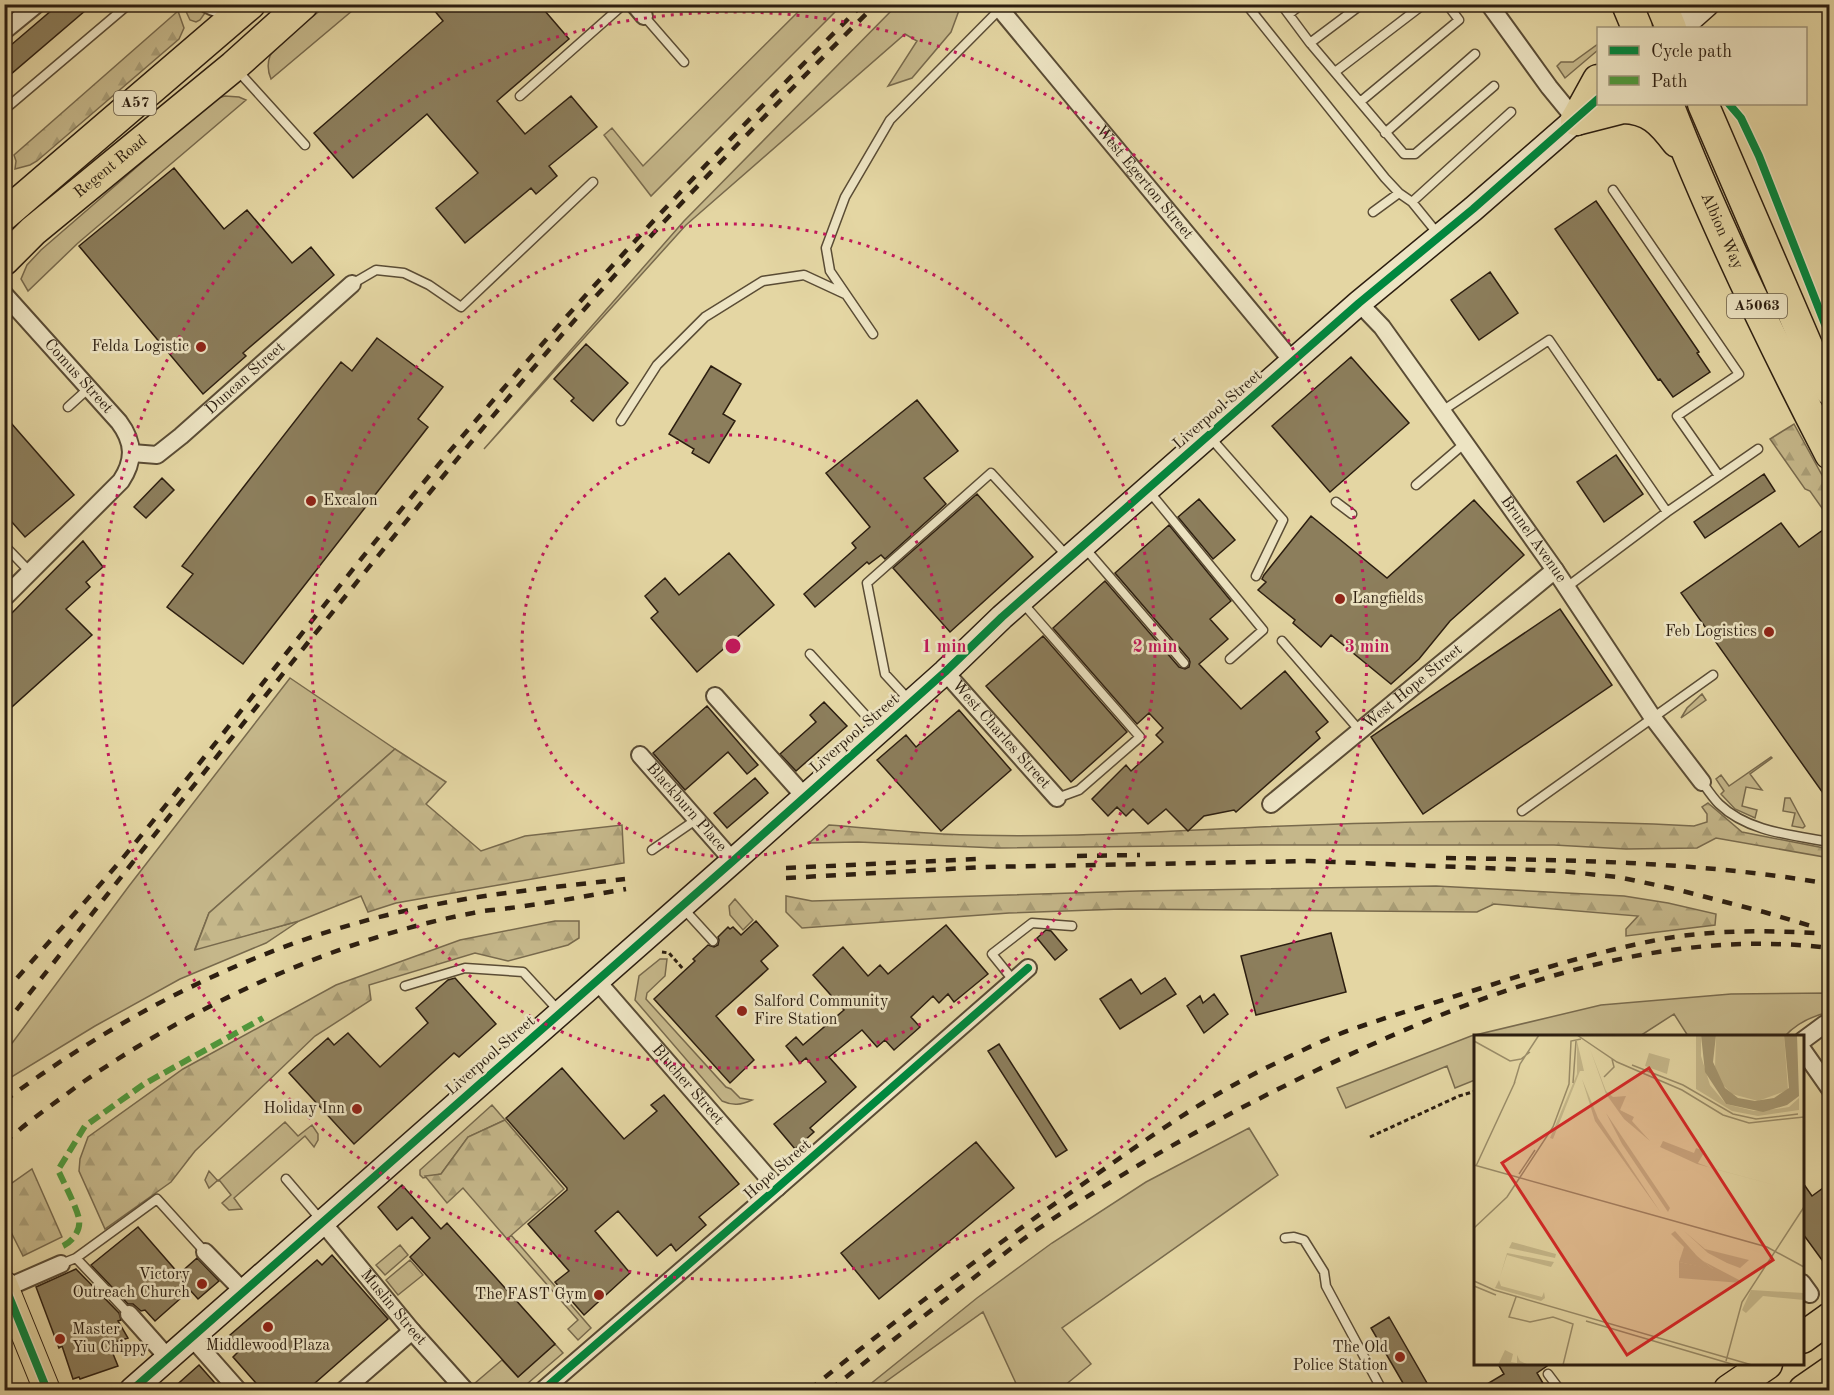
<svg xmlns="http://www.w3.org/2000/svg" width="1834" height="1395" font-family="'Old Standard TT',serif">
<defs>
<pattern id="forest-firs" width="22" height="20" patternUnits="userSpaceOnUse" patternTransform="scale(1.5)"><rect width="22" height="20" fill="#c5b78a"/><path d="M5 1l3.5 6h-7zM16 11l3.5 6h-7z" fill="#a99d76"/></pattern>
</defs>
<rect width="100%" height="100%" fill="#e4d6a3"/>
<filter id="stains"><feTurbulence type="fractalNoise" baseFrequency=".00333" numOctaves="4"/><feColorMatrix values="0 0 0 0 .2 0 0 0 0 .09 0 0 0 0 .02 0 0 0 .5 -.17"/></filter>
<radialGradient id="worn" r=".72"><stop offset=".6" stop-color="#630" stop-opacity="0"/><stop offset="1" stop-color="#630" stop-opacity=".3"/></radialGradient>
<!-- grass -->
<path fill="#c5b78a" stroke="#786a4d" stroke-width="1.5" d="M183 5H193L205 13 200 20 196 22 190 20Z
M327 5H359L271 79C268 72 267 64 270 56 275 44 315 15 327 5Z
M805 5H842L651 196 604 135 612 128 643 166Z
M897 5H961L951 32 912 78 888 86 917 41 905 34 686 225 484 449 684 221Z
M1598 44V50L1565 78 1557 66 1561 62H1573Z
M225 96 239 97 246 100 78 243 28 291 21 279 27 265 41 250 206 107 218 98Z
M290 678 395 749 209 913 195 949 299 921 266 943 180 979 95 1026 5 1081 4 1054 129 886Z
M1702 694 1706 700 1681 718 1687 708Z
M1771 757 1772 758 1750 774 1762 790 1746 787 1742 806 1757 810 1755 818 1735 809 1721 794 1724 791 1716 779 1721 775 1729 786Z
M1785 798H1790L1805 826 1803 828 1792 826 1795 813 1783 811Z
M735 899 753 920 743 930 730 915 729 906Z
M660 959H667L665 976 647 993 646 999 726 1087 731 1089 740 1098 752 1100C741 1105 733 1106 722 1101L635 1000 639 976Z
M1829 993V1012C1812 1016 1797 1023 1785 1036H1688L1674 1014 1640 1036H1476L1475 1080 1455 1088 1447 1066 1346 1108 1337 1088 1471 1036 1601 1005 1731 994Z
M492 1105 505 1120 468 1137 441 1174 423 1178 420 1175V1170Z
M285 1122 298 1136 312 1125 318 1134V1140L314 1147 305 1136 234 1198 242 1209 229 1210 222 1203 231 1195 220 1181H217L209 1188 205 1180 209 1171 217 1180H219Z
M1249 1128 1278 1175 1062 1328 1091 1364 1059 1390H1019L983 1312 874 1390H863L977 1298 1052 1243 1146 1182Z
M511 1235 591 1328 578 1340 568 1329 578 1320 507 1239Z
M400 1245 408 1255 385 1275 376 1265Z
M410 1260 423 1275 398 1295 386 1280Z
M555 1344 563 1353 520 1390H481L475 1383 502 1360 518 1377Z"/>
<!-- forest -->
<path fill="url(#forest-firs)" stroke="#786a4d" stroke-width="1.5" d="M178 11 184 28 179 39 37 161 30 165 15 169 16 161 14 155Z
M1794 424 1829 488V518L1810 491 1805 489 1770 439Z
M395 749 446 782 426 804 481 851 525 836 622 825 624 863 396 903 368 912 361 896 299 921 195 950 209 913Z
M1708 803 1742 832 1829 849 1830 858 1716 838 1697 848 1626 849 1554 845H1259L997 848 858 842 809 843 829 825C867 828 904 832 942 834 1048 839 1153 832 1259 827 1404 821 1549 818 1694 826L1707 822V814L1702 807Z
M1436 886 1624 896 1668 903 1716 914 1715 925 1626 936V929L1638 916 1494 904 1477 912 1121 909 1009 913 802 928 786 912V896L812 901 1138 891Z
M555 921H579V938L568 945 508 961 475 953 369 985 371 1000 315 1036 195 1151 171 1182 105 1229 79 1171 80 1159 88 1137 183 1069 336 985 460 940Z
M505 1120 564 1189 507 1239 463 1188 447 1203 425 1176 441 1174 468 1137Z
M32 1169 62 1237 23 1256 5 1220V1188Z"/>
<!-- building -->
<path fill="#8c7e5c" stroke="#2c1e10" stroke-width="1.5" d="M59 4H93L4 80V51Z
M429 4H539L569 39 497 101 525 134 571 96 597 127 549 166 557 176 536 194 531 188 465 243 436 208 478 173 427 114 353 178 314 133 443 21Z
M174 168 224 229 247 210 292 263 311 247 334 275 243 353 246 356 203 394 79 246Z
M1596 201 1699 352 1697 353 1710 372 1673 397 1660 379 1658 380 1555 229Z
M1490 272 1518 313 1479 340 1451 300Z
M377 338 443 387 418 419 428 427 243 664 167 607 193 574 182 566 341 362 352 371Z
M586 344 628 383 593 421 571 401 574 398 554 379Z
M1351 357 1409 423 1330 492 1272 426Z
M711 366 741 384 723 414 735 421 709 463 692 453 694 449 669 434Z
M917 400 958 451 924 478 946 504 885 559 881 555 869 564 867 562 815 607 804 594 856 548 852 543 870 527 826 473Z
M4 415 74 495 25 537 4 513Z
M1616 455 1643 494 1604 522 1577 482Z
M1764 474 1775 491 1705 538 1694 522Z
M162 478 174 490 146 518 134 507Z
M977 494 1033 557 950 632 893 568Z
M1199 499 1235 540 1213 559 1178 517Z
M1474 500 1524 555 1450 621 1419 659 1391 684 1331 635 1321 647 1293 623 1295 620 1258 590 1266 582 1262 579 1264 575 1311 516 1387 578Z
M1781 523 1799 547 1830 525V803L1681 593Z
M1169 525 1231 601 1210 619 1228 639 1199 664 1241 709 1285 671 1328 722 1316 732 1320 738 1236 812 1234 810 1204 816 1188 831 1166 809 1148 824 1133 809 1126 816 1117 807 1108 816 1092 799 1126 765 1131 771 1163 742 1156 735 1163 728 1149 713 1137 724 1053 628 1105 581 1179 667 1185 669 1189 667 1190 662 1189 659 1115 573Z
M83 541 103 567 86 582 90 587 66 609 92 635 4 714V621Z
M729 553 774 605 697 672 651 618 658 612 645 596 665 578 679 595Z
M1560 609 1612 685 1423 814 1371 737Z
M1043 636 1127 732 1071 782 986 686Z
M824 702 847 726 796 771 780 754 816 722 810 715Z
M707 706 758 765 747 774 728 752 685 790 653 753Z
M959 710 1011 770 941 831 877 760 906 735 916 747Z
M755 778 768 793 727 828 714 813Z
M756 921 778 946 761 961 768 969 716 1016 754 1060 730 1083 654 999 695 961 693 959 708 945 714 947 718 945 719 940 718 937 728 927 730 929 733 927 741 935Z
M946 925 988 974 954 1002 948 994 939 1003 933 996 911 1017 920 1027 894 1050 885 1040 877 1047 862 1030 829 1057 856 1087 810 1128 814 1132 795 1149 774 1124 826 1082 806 1058 800 1063 786 1046 796 1037 803 1045 844 1010 813 975 843 947 868 976 880 965 888 974Z
M1046 930 1051 931 1067 950 1055 960 1037 938Z
M1331 933 1346 992 1256 1015 1241 956Z
M455 978 496 1024 459 1057 454 1053 354 1144 289 1073 328 1038 334 1045 348 1033 380 1067 428 1023 416 1008 448 980Z
M1165 978 1176 994 1120 1029 1100 999 1131 979 1141 994Z
M1214 994 1228 1014 1204 1033 1187 1006 1200 996 1203 1003Z
M999 1044 1067 1150 1056 1157 988 1051Z
M562 1068 624 1139 657 1111 651 1105 664 1095 739 1184 699 1217 706 1225 676 1251 671 1244 657 1256 618 1211 595 1231 630 1273 584 1315 555 1282 569 1271 528 1224 567 1190V1188L506 1118Z
M976 1142 1014 1188 879 1299 841 1253Z
M1803 1183 1812 1196 1830 1183V1271L1803 1234Z
M402 1185 441 1229 447 1223 555 1344 518 1377 410 1257 430 1238 412 1217 397 1230 378 1207Z
M138 1227 179 1274 197 1258 219 1281 198 1299 190 1290 155 1321 145 1310 141 1311 133 1304H128L91 1265Z
M332 1255 388 1319 307 1390H262L233 1357 242 1348 230 1335 317 1260 322 1265Z
M76 1269 119 1313 121 1320 118 1321 128 1338 109 1344 118 1366 80 1379 79 1377 73 1379 62 1346 59 1348 36 1287Z
M1389 1317 1431 1390H1407L1371 1328Z
M1498 1364H1550L1537 1373 1547 1390H1477L1504 1374Z
M199 1365 221 1390H171Z"/>
<g fill="none" stroke-linecap="round" stroke-linejoin="round">
<!-- lane casing -->
<g stroke="#5a4c35" stroke-width="11">
<path id="lane" d="M1246 4 1385 178 1399 193 1412 202 1438 234
M1281 4 1310 43 1362 4
M1289 14 1302 4
M644 16 684 62
M1310 43 1404 154H1415L1494 86
M238 71 305 145
M1335 72 1424 4
M520 96 624 4
M1360 102 1459 20 1447 4
M4 110 129 4
M1385 133 1475 54
M1613 190 1739 374 1677 416 1719 476
M1412 202 1511 112
M1373 212 1399 193
M352 284 376 270 404 273 429 285 461 307 593 182
M873 334 830 271 826 248 845 197 890 120 1000 9
M68 407 89 388
M1442 411 1549 340 1667 512
M621 421 657 365 705 317 763 281 804 275 845 294
M1209 436 1283 520 1256 576
M1416 485 1465 443
M1148 490 1263 630 1230 659
M1336 502 1352 514
M4 545 30 572
M1084 547 1184 663
M1567 587 1667 512 1758 449
M1021 601 1140 737 1079 790 1057 798
M1282 641 1360 731
M810 654 877 728
M909 700 885 674 867 583 991 473 1068 557
M1702 782C1707 789 1713 798 1719 804 1748 832 1792 835 1830 842
M1522 811 1713 675
M652 850 697 819
M682 907 713 941
M1013 980 992 954 1032 923 1072 926
M405 986 465 968 523 972 558 1010
M286 1179 321 1220
M1285 1238 1294 1237 1304 1240 1324 1272 1326 1286 1382 1390
M76 1258 129 1314
M61 1264 76 1258 157 1199 205 1252
M1548 1374 1560 1390"/>
</g>
<!-- street casing -->
<g stroke="#5a4c35" stroke-width="20">
<g id="street">
<path d="M207 4C219 10 228 12 241 7"/>
<path d="M634 4 644 16"/>
<path id="s1" d="M996 4 1293 362"/>
<path d="M1489 4 1549 87 1576 120"/>
<path d="M4 31 37 4"/>
<path id="s2" d="M4 294 119 422C134 442 135 460 121 481L4 598"/>
<path id="s3" d="M1359 303 1382 327 1442 411 1555 570 1653 718 1702 782"/>
<path id="s4" d="M132 453 157 455 181 436 352 284"/>
<path id="s5" d="M945 672 1057 798"/>
<path d="M715 696 805 797"/>
<path id="s6" d="M640 755 733 861"/>
<path id="s7" d="M1271 804 1555 570"/>
<path id="s8" d="M597 981 777 1188"/>
<path d="M1802 1041 1825 1024H1830"/>
<path d="M1802 1049 1830 1089"/>
<path id="s9" d="M323 1223 412 1331 465 1390"/>
<path d="M205 1252 244 1292"/>
<path d="M1802 1283 1810 1294"/>
<path d="M6 1288 61 1264"/>
<path d="M129 1314 169 1359"/>
<path d="M193 1339 238 1390"/>
<path d="M344 1390 412 1331"/>
<path d="M543 1390 777 1188 1028 968"/>
</g>
</g>
<!-- secondary casing -->
<g stroke="#2c1e10" stroke-width="27">
<path id="secondary" d="M1680 28 1707 4
M132 1390 733 861 945 672 1002 617 1359 303 1473 209 1589 108"/>
</g>
<!-- primary casing -->
<g stroke="#2c1e10" stroke-width="28">
<path id="primary" d="M4 1284 47 1390"/>
</g>
<!-- highway casing -->
<g stroke="#2c1e10" stroke-width="33">
<g id="highway">
<path d="M1627 4 1637 28"/>
<path d="M1661 4 1671 28"/>
<path id="s10" d="M1668 104C1714 223 1771 340 1830 454"/>
<path d="M1703 104 1809 350 1830 390"/>
<path d="M1576 120 1623 108C1650 109 1661 121 1677 142"/>
<path d="M1576 120 1598 80"/>
<path d="M4 215 250 4"/>
<path id="s11" d="M4 260 33 231 234 66 303 4"/>
<path d="M1802 1338 1830 1318"/>
<path d="M1729 1390 1767 1364"/>
<path d="M1804 1390 1830 1372"/>
</g>
</g>
<!-- path -->
<path stroke="#2c1e10" stroke-width="3" stroke-dasharray="4.5 3" stroke-linecap="butt" d="M662 952 669 953 684 970
M1370 1137 1459 1096 1476 1091"/>
<!-- lane -->
<use href="#lane" stroke="#ede4c3" stroke-width="8"/>
<!-- street -->
<use href="#street" stroke="#ede4c3" stroke-width="16"/>
<!-- secondary -->
<use href="#secondary" stroke="#ede4c3" stroke-width="24"/>
<!-- primary -->
<use href="#primary" stroke="#e4d6a3" stroke-width="26"/>
<!-- highway -->
<use href="#highway" stroke="#e4d6a3" stroke-width="30"/>
<!-- rail -->
<path stroke="#2c1e10" stroke-width="4.5" stroke-dasharray="10 10" stroke-linecap="butt" d="M1077 856 1140 855
M1446 858C1574 860 1703 862 1830 884
M786 868 978 859
M786 878 985 867 1309 861 1560 871 1618 877 1675 889 1764 912 1818 928
M4 993C43 948 84 904 122 859 221 739 315 614 414 494 555 324 705 161 863 4
M4 1026C104 898 205 771 306 645 390 541 473 438 560 337 660 222 768 112 876 4
M4 1101C129 1009 270 938 423 907 489 893 558 887 625 879
M4 1143C27 1122 52 1105 76 1087 189 1007 338 938 473 913 485 910 498 910 510 908 549 903 587 896 626 889
M809 1390C897 1319 987 1251 1080 1186 1141 1143 1202 1099 1270 1066 1299 1052 1328 1037 1359 1027 1402 1012 1447 999 1491 985 1544 968 1597 952 1652 941 1710 929 1771 930 1830 934
M830 1390C875 1354 921 1318 967 1283 988 1267 1008 1250 1029 1235 1121 1172 1217 1118 1317 1070 1476 994 1650 926 1830 948"/>
<!-- quiet -->
<path stroke="#4f9a3c" stroke-width="6" stroke-dasharray="12 6" stroke-linecap="butt" d="M63 1246C73 1241 81 1230 79 1219 77 1208 63 1181 58 1170L85 1126 144 1084 263 1018"/>
<!-- cycleway casing -->
<g stroke="#ede4c3" stroke-width="11">
<path id="cycleway" d="M1729 104 1741 118 1759 156 1830 337
M4 1284 47 1390
M132 1390 733 861 945 672 1002 617 1359 303 1473 209 1598 99
M543 1390 777 1188 1028 968"/>
</g>
<!-- cycleway -->
<use href="#cycleway" stroke="#00873e" stroke-width="8"/>
</g>
<!-- distance rings -->
<g fill="none" stroke="#c2185b" stroke-width="3" stroke-dasharray="3 6">
<circle cx="733" cy="646" r="211"/>
<circle cx="733" cy="646" r="422"/>
<circle cx="733" cy="646" r="634"/>
</g>
<!-- markers -->
<g fill="#8f2418" stroke="#ede4c3" stroke-width="2">
<circle cx="201" cy="347" r="6"/>
<circle cx="311" cy="501" r="6"/>
<circle cx="1340" cy="599" r="6"/>
<circle cx="1769" cy="632" r="6"/>
<circle cx="742" cy="1011" r="6"/>
<circle cx="357" cy="1109" r="6"/>
<circle cx="202" cy="1284" r="6"/>
<circle cx="599" cy="1295" r="6"/>
<circle cx="268" cy="1327" r="6"/>
<circle cx="60" cy="1339" r="6"/>
<circle cx="1400" cy="1357" r="6"/>
</g>
<g text-anchor="middle" dominant-baseline="central" stroke-width="5" stroke-linejoin="round" paint-order="stroke">
<!-- shield labels -->
<g fill="#ede4c3" stroke="#665946" stroke-width="1.5">
<rect x="114" y="91" width="42" height="24" rx="4.5"/>
<rect x="1727" y="294" width="60" height="24" rx="4.5"/>
</g>
<g font-size="15" font-weight="bold" fill="#2c1e10">
<text x="135" y="103">A57</text>
<text x="1757" y="306">A5063</text>
</g>
<!-- street labels -->
<g font-size="16" fill="#2c1e10" stroke="#ede4c3">
<text stroke="none"><textPath href="#s11" startOffset="142">Regent Road</textPath></text>
<text stroke="none"><textPath href="#s1" startOffset="232">West Egerton Street</textPath></text>
<text stroke="none"><textPath href="#s10" startOffset="138">Albion Way</textPath></text>
<text stroke="none"><textPath href="#s2" startOffset="111">Comus Street</textPath></text>
<text stroke="none"><textPath href="#s4" startOffset="142">Duncan Street</textPath></text>
<text transform="translate(1218 410) rotate(-41)">Liverpool Street</text>
<text stroke="none"><textPath href="#s3" startOffset="294">Brunel Avenue</textPath></text>
<text stroke="none"><textPath href="#s7" startOffset="184">West Hope Street</textPath></text>
<text transform="translate(855 734) rotate(-41)">Liverpool Street</text>
<text stroke="none"><textPath href="#s5" startOffset="84">West Charles Street</textPath></text>
<text stroke="none"><textPath href="#s6" startOffset="70">Blackburn Place</textPath></text>
<text transform="translate(491 1056) rotate(-41)">Liverpool Street</text>
<text stroke="none"><textPath href="#s8" startOffset="138">Blucher Street</textPath></text>
<text transform="translate(778 1170) rotate(-41)">Hope Street</text>
<text stroke="none"><textPath href="#s9" startOffset="110">Muslin Street</textPath></text>
</g>
<!-- poi labels -->
<g font-size="16" fill="#2c1e10" stroke="#ede4c3" text-anchor="end">
<text x="189" y="347">Felda Logistic</text>
<text x="323" y="501" text-anchor="start">Excalon</text>
<text x="1352" y="599" text-anchor="start">Langfields</text>
<text x="1757" y="632">Feb Logistics</text>
<text x="754" y="1002" text-anchor="start">Salford Community<tspan x="754" dy="18">Fire Station</tspan></text>
<text x="345" y="1109">Holiday Inn</text>
<text x="190" y="1275">Victory<tspan x="190" dy="18">Outreach Church</tspan></text>
<text x="587" y="1295">The FAST Gym</text>
<text x="72" y="1330" text-anchor="start">Master<tspan x="72" dy="18">Yiu Chippy</tspan></text>
<text x="268" y="1346" text-anchor="middle">Middlewood Plaza</text>
<text x="1388" y="1348">The Old<tspan x="1388" dy="18">Police Station</tspan></text>
</g>
</g>
<!-- overview -->
<g transform="translate(1474 1035)">
<rect width="330" height="330" fill="#e4d6a3"/>
<path d="M116 14 132 56 139 62 152 61 146 75 160 82 158 86 176 106 150 84 132 59ZM175 18 196 24 193 39 171 31ZM189 106 220 118 222 113 231 116 224 128 237 133 330 158 223 129 186 112ZM38 207 82 219 81 223 35 213ZM33 218 80 227 77 232 33 220 26 242ZM229 226 267 246V248L205 243V227L239 234ZM25 245 27 251 68 262 70 257 71 263 67 266 21 253ZM277 255 330 258V265L289 261 272 278 268 275ZM31 315 39 319 37 327 43 328V320L46 326 55 330H24Z" fill="#c5b78a"/>
<path d="M222 0H227V21L236 50 252 69 280 76 302 74 315 72 325 63V75L284 81 258 76 222 54ZM103 6 110 36H106L79 104 76 103 103 39ZM108 44 124 83 187 178 121 86ZM132 78 196 173 194 177 148 109ZM201 196 223 221 240 235 205 227 210 212 197 199ZM210 196 231 214 275 225 266 233 253 228 234 218Z" fill="#c5b78a"/>
<path d="M242 0H310L314 55 284 66 258 59 246 47 241 32Z" fill="#c5b78a"/>
<path d="M227 0H242L239 27 251 53 264 63 281 66 300 63 315 53 310 0H323L325 61 313 70 289 77 252 69 231 37Z" fill="#a59771"/>
<path fill="none" stroke="#9a8c68" stroke-width="1.5" d="M103 0 143 27 208 55 249 80 275 88 330 82M0 6 36 26 47 24 56 17M158 30 209 50 259 79 282 84 324 79M130 42 140 32 138 24M99 48 102 6M40 49 46 29 65 0M0 130 293 212 330 232M2 131 41 47M45 139 61 115M0 193 33 162 79 92 95 49 97 6 107 4M0 246 20 255 278 330M0 251 22 260M42 262 35 282 56 287 79 282 99 289 89 330M112 286 261 330M252 326 268 267 330 172"/>
<path fill="#d62828" fill-opacity="0.15" stroke="#d62828" stroke-width="3" d="M175 33 299 225 153 320 28 128Z"/>
<rect width="330" height="330" fill="none" stroke="#2c1e10" stroke-width="3"/>
</g>
<circle cx="733" cy="646" r="9" fill="#c2185b" stroke="#ede4c3" stroke-width="3"/>
<g font-size="18" text-anchor="middle" font-weight="bold" fill="#c2185b" stroke="#ede4c3" stroke-width="5" stroke-linejoin="round" paint-order="stroke">
<text x="944" y="652">1 min</text>
<text x="1155" y="652">2 min</text>
<text x="1367" y="652">3 min</text>
</g>
<!-- margin -->
<rect width="1834" height="1395" fill="none" stroke="#e4d6a3" stroke-width="24"/>
<rect x="6" y="6" width="1822" height="1383" fill="none" stroke="#2c1e10" stroke-width="3"/>
<rect x="12" y="12" width="1810" height="1371" fill="none" stroke="#2c1e10" stroke-width="1.5"/>
<!-- legend -->
<rect x="1597" y="27" width="210" height="78" fill="#ede4c3" stroke="#a0957b" stroke-width="1.5"/>
<rect x="1609" y="46" width="30" height="9" fill="#00873e" stroke="#a0957b" stroke-width="1.5"/>
<text x="1651" y="57" font-size="18" fill="#2c1e10">Cycle path</text>
<rect x="1609" y="76" width="30" height="9" fill="#4f9a3c" stroke="#a0957b" stroke-width="1.5"/>
<text x="1651" y="87" font-size="18" fill="#2c1e10">Path</text>
<rect width="100%" height="100%" filter="url(#stains)"/>
<rect width="100%" height="100%" fill="url(#worn)"/>
</svg>
